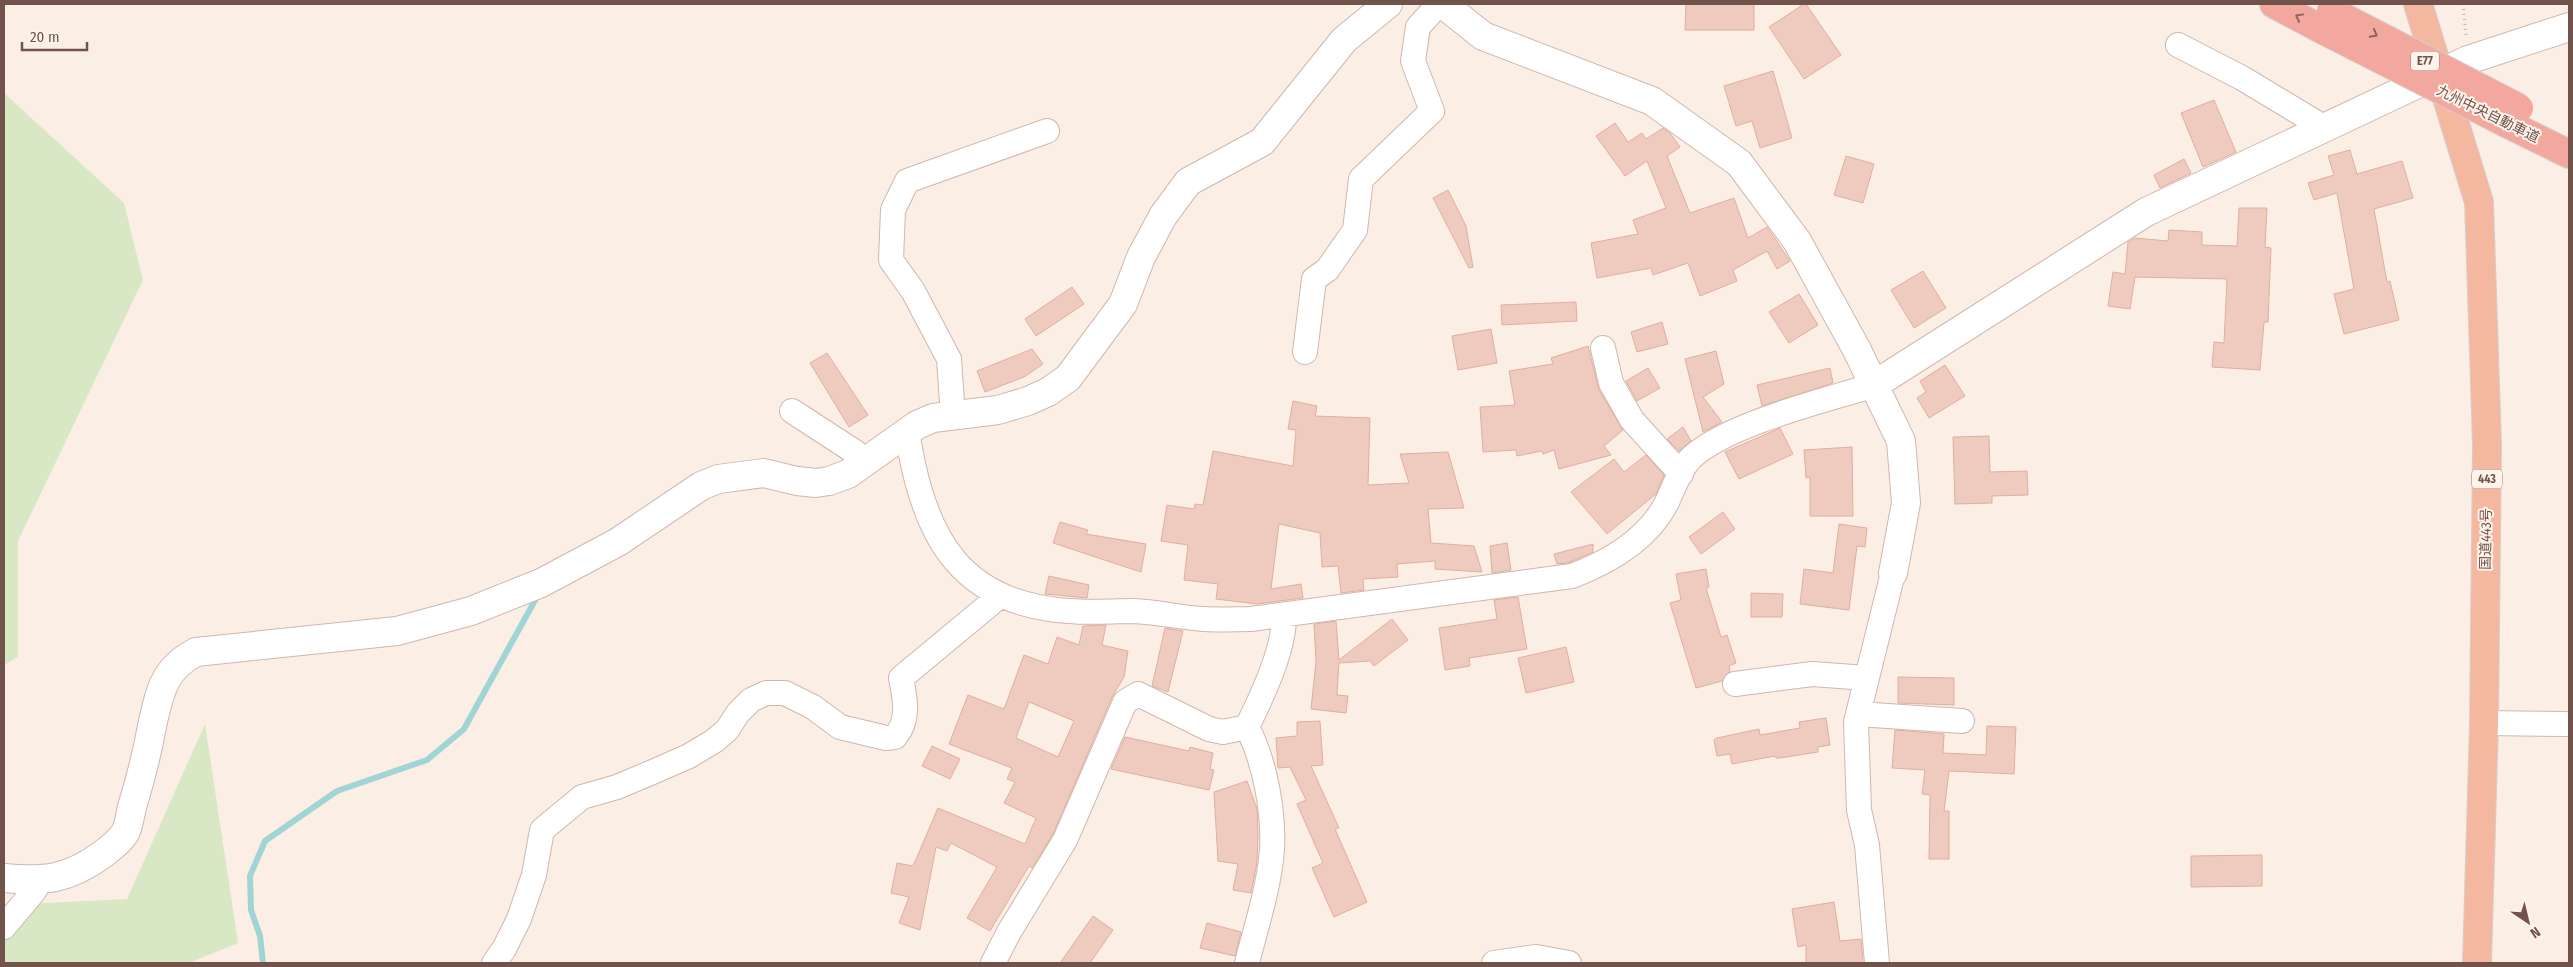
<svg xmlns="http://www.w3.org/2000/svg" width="2573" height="967" font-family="'Fira Sans Condensed','Noto Sans JP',sans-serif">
<rect width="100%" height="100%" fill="#fbefe5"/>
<!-- green -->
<path fill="#d8e8c4" d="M4 93 124 203 143 280 18 541V657L4 665Z
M205 724 238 943 189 963H4V905L127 899Z"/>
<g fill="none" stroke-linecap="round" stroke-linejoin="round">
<!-- stream -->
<path stroke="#a1d4d5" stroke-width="6" d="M263 963 260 936 251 910 250 876 265 841 337 791 427 760 464 729 539 593"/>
</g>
<!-- building -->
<path fill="#efcabe" stroke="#e1ae9f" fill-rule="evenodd" d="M1686 4H1754V30H1685Z
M1804 4H1806L1841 55 1804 79 1769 27Z
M1773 71 1792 138 1760 148 1752 121 1736 126 1724 86Z
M2214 100 2236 152 2203 167 2181 113Z
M1615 123 1628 142 1642 133 1646 139 1663 128 1670 133 1680 147 1667 156 1690 213 1734 198 1748 238 1767 227 1790 261 1777 269 1767 251 1733 270 1737 281 1700 296 1688 263 1653 275 1651 268 1597 278 1591 243 1638 234 1633 220 1666 208 1647 161 1625 176 1596 136Z
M2350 150 2357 174 2402 161 2413 198 2374 209 2387 282 2390 281 2399 320 2344 334 2334 294 2354 289 2337 193 2314 200 2308 183 2334 175 2328 156Z
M1846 156 1874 164 1863 203 1834 195Z
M2184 159 2191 173 2160 188 2154 175Z
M1448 190 1466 226 1473 267 1469 268 1433 198Z
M2239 208H2267L2265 247 2271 248 2268 322H2264L2260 370 2212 367 2214 342 2224 343 2227 279 2135 277 2130 309 2108 306 2113 272 2125 274 2128 242 2135 238 2168 241 2169 230 2202 232V245L2237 246Z
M1923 271 1946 308 1914 328 1891 290Z
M1072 287 1084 304 1036 336 1025 319Z
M1799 294 1818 325 1789 343 1769 312Z
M1576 302 1577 321 1502 325 1501 305Z
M1662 322 1668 344 1637 352 1631 332Z
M1491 329 1497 363 1458 370 1452 336Z
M1588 346 1599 390 1623 430 1604 446 1611 455 1559 469 1554 450 1543 454 1542 451 1517 456 1516 450 1483 452 1480 407 1515 405 1509 371 1553 364 1551 358Z
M1032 349 1043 364 1024 377 985 392 977 371Z
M1716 351 1724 384 1703 397 1722 422 1703 432 1685 359Z
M827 353 868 415 849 427 810 363Z
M1945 365 1965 396 1929 418 1917 398 1926 392 1920 381Z
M1648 368 1660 388 1637 401 1626 381Z
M1830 368 1833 383 1762 406 1757 385Z
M1293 401 1317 406 1315 416 1370 418 1368 485 1409 483 1400 454 1448 452 1464 508 1428 509 1431 543 1474 546 1482 572 1435 569V561L1397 564 1398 577 1363 579 1364 590 1341 593 1338 566 1322 567 1320 533 1279 524 1271 589 1301 584 1303 598 1257 604 1216 599 1218 584 1184 580 1188 545 1161 541 1167 505 1194 509 1195 504 1203 505 1213 451 1293 466 1296 430 1288 429Z
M1683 427 1691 441 1679 451 1667 439Z
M1780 428 1793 454 1739 479 1725 452Z
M1989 436 1990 472 2027 471 2028 495 1992 496V503L1955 504 1953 437Z
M1852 447 1853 516H1810V477L1806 478 1804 450Z
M1646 455 1664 475 1656 494 1607 534 1571 492 1614 459 1624 472Z
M1723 512 1735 529 1701 554 1689 537Z
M1060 522 1088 530 1086 534 1146 544 1141 572 1053 543Z
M1839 524 1867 528 1865 547 1857 546 1849 610 1800 604 1804 569 1833 573Z
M1507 543 1511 570 1492 573 1490 546Z
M1593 544V552L1568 563 1557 564 1554 554Z
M1706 569 1709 587 1706 588 1721 637 1727 635 1736 663 1729 666 1730 671 1722 681 1696 688 1670 603 1681 600 1676 574Z
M1049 576 1089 585 1087 598 1045 594Z
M1751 593 1783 594 1782 617H1751Z
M1518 597 1527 649 1469 658 1470 666 1445 670 1439 628 1497 619 1494 600Z
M1392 619 1408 640 1374 666 1370 661 1339 663 1337 695 1348 696 1346 713 1311 709 1316 662 1314 624 1336 621 1339 660Z
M1106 625 1102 645 1128 651 1124 677 1112 697 1053 834 1032 868 1029 866 990 931 967 918 997 867 951 843 947 851 936 847 920 930 899 923 909 897 891 893 897 863 913 866 938 808 1025 844 1036 818 1004 803 1015 782 1007 779 1012 768 949 744 968 695 1004 709 1024 655 1048 664 1057 637 1079 645 1083 626ZM1029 702 1074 721 1058 757 1016 738Z
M1165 628 1183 631 1168 692 1152 686Z
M1566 647 1574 682 1526 693 1518 658Z
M1898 677 1954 678V705L1898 703Z
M1826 718 1830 745 1818 747V752L1780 758H1776L1775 756 1732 764 1730 754 1717 756 1714 740 1717 738 1759 729 1760 735 1800 728 1799 722Z
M1320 721 1323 765 1311 766 1339 828 1335 829 1367 902 1334 917 1312 868 1323 863 1297 804 1306 800 1290 767 1278 768 1276 738 1297 736V722Z
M1987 726 2016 727 2014 774 1949 771 1944 811H1949V859H1929L1930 795 1922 794 1925 770 1892 768 1895 730 1944 734 1943 753 1986 755Z
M1125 737 1189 751 1190 747 1213 753 1210 769 1214 770 1209 790 1111 769Z
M932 746 960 759 950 779 922 766Z
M1247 781 1257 809 1258 835 1257 862 1251 893 1233 890 1238 864 1218 861 1214 792Z
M2262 855V886L2191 887V856Z
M1834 902 1840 941 1861 939 1863 963H1806V945L1798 947 1792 909Z
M1093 916 1113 930 1090 963H1060Z
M1207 923 1241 932 1235 956 1200 948Z"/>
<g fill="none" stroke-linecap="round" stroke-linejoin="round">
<!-- minor casing -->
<g stroke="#ceb7af" stroke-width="26">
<path id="minor" d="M2178 45 2242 78 2325 128
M1603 348 1611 383 1632 420 1681 474
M1305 352 1314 279 1327 270 1355 230 1361 179 1432 111 1413 61 1418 27 1439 4
M792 411 855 452 865 462
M953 416 949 359 913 291 891 260 893 210 907 181 1047 131
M904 434 909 443C925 539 962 604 1069 611 1091 613 1112 611 1134 611 1158 612 1181 618 1205 619 1220 620 1236 619 1251 619L1572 576C1609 562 1647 540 1666 504 1673 490 1680 468 1692 457 1730 423 1824 401 1874 385
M1735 684 1812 674 1867 678
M1858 714 1962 721
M2484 723 2569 724
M4 927 35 890 39 881
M494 963 504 949 519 919 534 875 542 830 582 797 617 787 655 771 689 756 714 741 727 730 738 713 751 700 766 693H785L813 707 840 727 886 738 895 737C910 720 905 698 901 678L1001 595
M993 963 1009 932 1065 840 1125 702 1138 694 1209 729 1223 732 1247 727C1262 696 1285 649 1284 615
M1247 963C1256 927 1269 888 1272 850 1274 811 1265 762 1247 727
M1494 963 1536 957 1569 963
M1877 963 1867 845 1859 810 1856 722 1893 573"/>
</g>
<!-- tertiary casing -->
<g stroke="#ceb7af" stroke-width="30">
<path id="tertiary" d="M1443 4 1483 36 1652 101 1739 163 1797 241 1857 350 1901 441 1906 503 1893 573
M1874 385 2146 212 2468 60 2569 27
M4 878C45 882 69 879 103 854 111 848 120 841 125 833 129 826 130 815 132 807 140 781 147 754 152 726 160 692 163 669 196 652L397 631 471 611 541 583 618 542 701 486 718 479 764 473 797 481 816 483 829 481 848 474 917 425 933 418 998 410 1028 401 1048 392 1068 378 1123 304 1141 257 1163 216 1188 182 1262 142 1344 40 1388 4"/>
</g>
<!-- trunk casing -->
<g stroke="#d8cfcd" stroke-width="30">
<path id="trunk" d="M2418 4 2479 202 2487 445 2484 723 2477 963"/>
</g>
<!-- motorway casing -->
<g stroke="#d8cfcd" stroke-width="30">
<path id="motorway" d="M2274 4 2323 30
M2506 123 2569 154"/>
</g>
<!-- path -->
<path stroke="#d4ada1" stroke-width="3" stroke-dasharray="1 4" stroke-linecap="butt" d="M2463 4 2466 36"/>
<!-- minor -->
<use href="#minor" stroke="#fff" stroke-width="24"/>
<!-- tertiary -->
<use href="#tertiary" stroke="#fff" stroke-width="28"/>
<!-- trunk -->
<use href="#trunk" stroke="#f4b8a0" stroke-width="28"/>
<!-- motorway -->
<use href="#motorway" stroke="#f2a89f" stroke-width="28"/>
<!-- motorway-bridge casing -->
<g stroke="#d8cfcd" stroke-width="30" stroke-linecap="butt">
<path id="motorway-bridge" d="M2331 11 2519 108
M2323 30 2506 123"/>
</g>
<!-- motorway-bridge -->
<use href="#motorway-bridge" stroke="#f2a89f" stroke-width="28"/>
</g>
<!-- one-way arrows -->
<defs><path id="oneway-chevron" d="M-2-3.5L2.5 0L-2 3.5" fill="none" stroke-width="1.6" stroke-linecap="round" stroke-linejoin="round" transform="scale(1.25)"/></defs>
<g stroke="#8c645c">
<use href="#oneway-chevron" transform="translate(2299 17) rotate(-151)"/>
<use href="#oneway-chevron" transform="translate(2374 34) rotate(28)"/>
</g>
<g text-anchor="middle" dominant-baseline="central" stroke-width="4" stroke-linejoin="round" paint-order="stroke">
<!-- shield labels -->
<g fill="#fef3eb" stroke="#9c837b" stroke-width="1">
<rect x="2411" y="51.5" width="28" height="19" rx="4"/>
<rect x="2472" y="469.5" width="30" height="19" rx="4"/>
</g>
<g font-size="12" font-weight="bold" fill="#72534b">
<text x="2425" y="61">E77</text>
<text x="2487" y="479">443</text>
</g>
<!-- street labels -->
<g font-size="14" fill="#72534b" stroke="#fef3eb">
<text transform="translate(2488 114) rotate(26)">九州中央自動車道</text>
<text transform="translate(2486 539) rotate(-89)">国道443号</text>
</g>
</g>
<!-- border -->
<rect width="2573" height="967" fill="none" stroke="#72534b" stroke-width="10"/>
<!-- north arrow -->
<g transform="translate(2528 922) rotate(145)" stroke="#fef3eb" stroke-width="4" paint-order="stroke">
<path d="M0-4L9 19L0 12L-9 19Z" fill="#72534b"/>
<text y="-8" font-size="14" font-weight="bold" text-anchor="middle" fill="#72534b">N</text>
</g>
<!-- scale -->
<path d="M22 42v8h65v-8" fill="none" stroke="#72534b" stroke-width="2.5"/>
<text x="30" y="42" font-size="15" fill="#72534b" stroke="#fef3eb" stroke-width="4" paint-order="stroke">20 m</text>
</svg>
